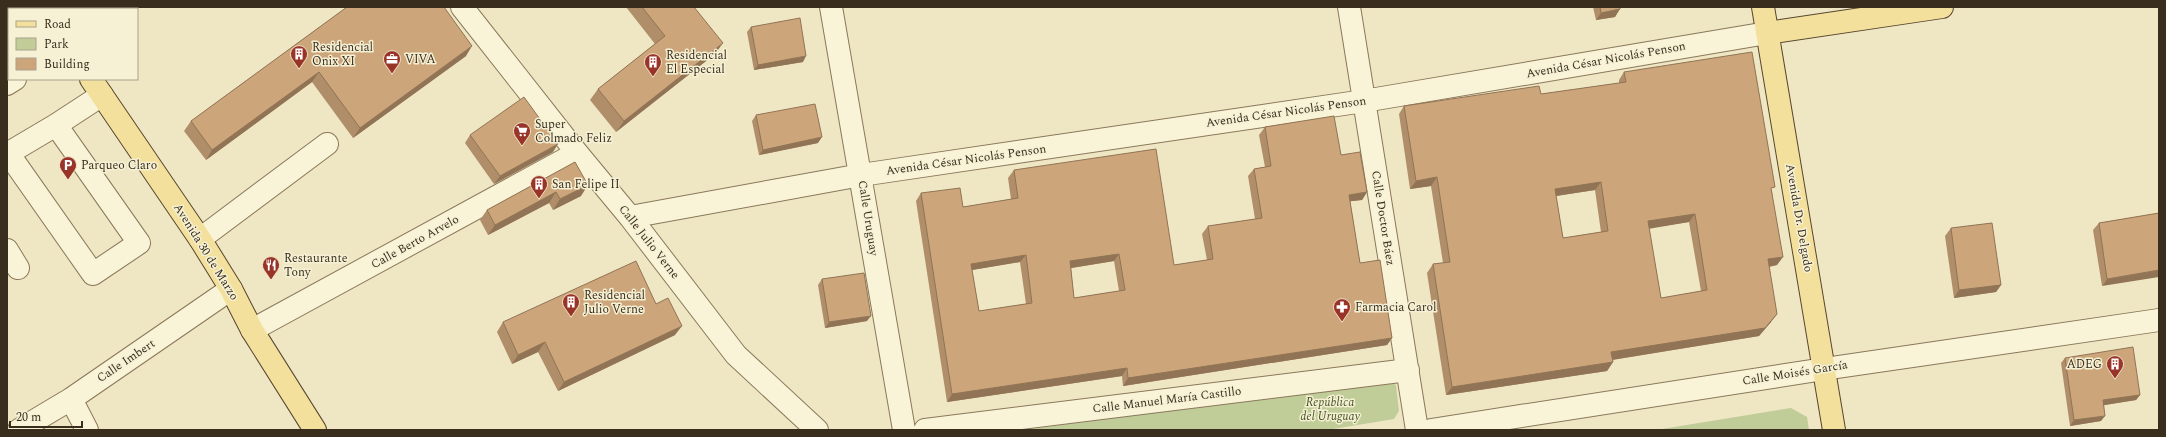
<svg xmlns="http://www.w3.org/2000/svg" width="2166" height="437" font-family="Spectral,serif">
<rect width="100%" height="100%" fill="#efe6c4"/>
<!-- green -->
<path fill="#c1cd98" d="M1390 381 1396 385 1399 411 1394 419 1327 430H1023Z
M1791 408 1807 417 1809 430H1656Z"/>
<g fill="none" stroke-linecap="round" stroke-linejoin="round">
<!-- minor casing -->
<g stroke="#8a785a" stroke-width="24">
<path id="minor" d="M462 7 577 153 630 217 736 355 817 430
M831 7 904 430
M1349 7 1417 430
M7 84 15 79
M8 153 93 274 139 243 56 125
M7 154 56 125 102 95
M630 217 861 175 1364 101 1767 33
M200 239 327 144
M7 250 18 268
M252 330 577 153
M71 399 87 430
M19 430 71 399 231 289
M925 430 1408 370
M1431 430 1824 369 2159 320"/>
</g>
<!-- major casing -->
<g stroke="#57462e" stroke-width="24">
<path id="major" d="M36 7 37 9
M1763 7 1834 430
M1767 33 1942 7
M91 79 200 239 231 289 252 330 315 430"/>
</g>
<!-- minor -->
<use href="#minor" stroke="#f9f3d8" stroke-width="22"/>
<!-- major -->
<use href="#major" stroke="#f2e09c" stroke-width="22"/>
</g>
<!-- wall -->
<path fill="#b08e69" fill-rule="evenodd" d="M347 7 466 56 353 138 312 82 206 160 184 131 191 121Z
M626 7H694L715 54 616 132 590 100 598 89 655 44Z
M1593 7H1620L1615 17 1596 20Z
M751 27 803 62 754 70 747 32Z
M1624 72 1772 191 1777 265 1769 267 1771 322 1759 336 1612 360 1613 362 1607 371 1446 395 1427 273 1433 264 1443 263 1431 186 1410 189 1399 114 1404 106 1541 94 1619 83V80ZM1595 190 1601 232 1563 238 1556 196ZM1689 222 1701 291 1661 298 1649 228Z
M756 115 818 143 759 155 752 121Z
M1265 127 1341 155 1367 192 1362 200 1350 201 1360 263 1392 338 1387 345 1123 386 1122 376 947 402 916 201 921 193 963 207 1011 199 1008 178 1014 170 1174 265 1207 260 1202 234 1208 226 1255 219 1248 176 1254 169 1265 167 1259 135ZM1114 261 1119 291 1074 298 1071 268ZM1020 262 1026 304 979 311 972 270Z
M470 135 553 152 494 184 465 143Z
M575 162 581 196 553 210 549 203 488 235 480 220 487 210Z
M2159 213 2102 286 2093 230 2099 223Z
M1951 228 2001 285 1996 292 1954 298 1945 236Z
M822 279 867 321 825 328 818 285Z
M656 304 675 335 558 391 538 352 512 364 497 332 503 322Z
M2065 358 2140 395 2136 400 2104 405 2101 421 2070 426 2061 363Z"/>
<!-- shaded-wall -->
<path fill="#907455" d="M1620 9 1615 17 1596 20 1601 13Z
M723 43 715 54 616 132 624 121Z
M472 46 466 56 353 138 360 128Z
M806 56 803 62 754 70 758 65Z
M319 72 312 82 206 160 212 150Z
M822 137 818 143 759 155 763 150Z
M558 144 553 152 494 184 500 176Z
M1437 177 1431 186 1410 189 1416 181Z
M1601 182 1595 190 1549 197 1555 189Z
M588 185 581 196 553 210 560 199Z
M556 192 549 203 488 235 495 225Z
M1367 192 1362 200 1344 202 1349 195Z
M1695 214 1689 222 1642 230 1648 221Z
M1119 254 1114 261 1065 269 1070 261Z
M1026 255 1020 262 966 271 971 264Z
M1783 257 1777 265 1762 268 1768 259Z
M2159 270V277L2102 286 2107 279Z
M2001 285 1996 292 1954 298 1959 290Z
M1777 314 1771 322 1759 336 1605 361 1611 352Z
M871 316 867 321 825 328 829 322Z
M682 326 675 335 558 391 564 382Z
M1392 338 1387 345 1123 386 1128 378Z
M545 342 538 352 512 364 518 355Z
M1613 362 1607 371 1446 395 1452 387Z
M1127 368 1122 376 947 402 952 394Z
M2140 395 2136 400 2099 406 2103 400Z
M2105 416 2101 421 2070 426 2074 420Z"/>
<!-- building -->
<path fill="#cda57a" stroke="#907455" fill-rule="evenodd" d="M347 7H444L472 46 360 128 319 72 212 150 191 121Z
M642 7H694L723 43 624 121 598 89 665 36Z
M1600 7H1620V9L1601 13Z
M800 18 806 56 758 65 751 27Z
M1752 52 1775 187 1771 188 1783 257 1768 259 1777 314 1765 328 1611 352 1613 362 1452 387 1433 264 1450 262 1437 177 1416 181 1404 106 1539 86 1541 94 1626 82 1624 72ZM1601 182 1608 231 1563 238 1555 189ZM1695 214 1707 290 1661 298 1648 221Z
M524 97 558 144 500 176 470 135Z
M815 104 822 137 763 150 756 115Z
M1334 116 1341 155 1360 152 1367 192 1349 195 1360 263 1380 260 1392 338 1128 378 1127 368 952 394 921 193 960 188 963 207 1018 198 1014 170 1156 149 1174 265 1213 259 1208 226 1262 218 1254 169 1271 166 1265 127ZM1119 254 1125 290 1074 298 1070 261ZM1026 255 1032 303 979 311 971 264Z
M575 162 588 185 560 199 556 192 495 225 487 210Z
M2159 213V270L2107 279 2099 223Z
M1992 223 2001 285 1959 290 1951 228Z
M636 261 656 304 668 298 682 326 564 382 545 342 518 355 503 322Z
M864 273 871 316 829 322 822 279Z
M2133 347 2140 395 2103 400 2105 416 2074 420 2065 358Z"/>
<!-- icons -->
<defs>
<g id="building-pin" transform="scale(0.9)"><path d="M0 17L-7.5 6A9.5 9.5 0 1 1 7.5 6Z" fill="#993429" stroke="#f6f0d4"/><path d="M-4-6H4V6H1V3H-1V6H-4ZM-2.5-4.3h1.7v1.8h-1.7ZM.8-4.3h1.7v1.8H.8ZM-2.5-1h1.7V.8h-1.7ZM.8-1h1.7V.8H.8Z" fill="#fff"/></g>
<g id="office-pin" transform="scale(0.9)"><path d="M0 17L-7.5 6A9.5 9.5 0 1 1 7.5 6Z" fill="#993429" stroke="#f6f0d4"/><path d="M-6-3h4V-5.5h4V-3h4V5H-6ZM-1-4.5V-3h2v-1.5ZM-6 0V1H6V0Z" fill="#fff"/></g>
<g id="supermarket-pin" transform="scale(0.9)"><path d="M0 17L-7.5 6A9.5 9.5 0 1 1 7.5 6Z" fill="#993429" stroke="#f6f0d4"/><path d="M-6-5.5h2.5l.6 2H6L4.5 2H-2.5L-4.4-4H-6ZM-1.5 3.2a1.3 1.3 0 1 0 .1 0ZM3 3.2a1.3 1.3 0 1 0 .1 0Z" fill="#fff"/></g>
<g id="parking-pin" transform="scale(0.9)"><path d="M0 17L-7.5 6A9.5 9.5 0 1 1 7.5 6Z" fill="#993429" stroke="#f6f0d4"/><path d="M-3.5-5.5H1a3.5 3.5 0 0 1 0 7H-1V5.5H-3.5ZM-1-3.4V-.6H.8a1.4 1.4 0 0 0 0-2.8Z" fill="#fff"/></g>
<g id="restaurant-pin" transform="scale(0.9)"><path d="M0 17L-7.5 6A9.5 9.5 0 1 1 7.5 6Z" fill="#993429" stroke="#f6f0d4"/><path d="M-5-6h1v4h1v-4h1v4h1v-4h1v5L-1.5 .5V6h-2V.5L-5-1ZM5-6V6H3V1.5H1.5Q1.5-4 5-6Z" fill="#fff"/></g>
<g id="pharmacy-pin" transform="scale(0.9)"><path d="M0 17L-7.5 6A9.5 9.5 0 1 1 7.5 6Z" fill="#993429" stroke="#f6f0d4"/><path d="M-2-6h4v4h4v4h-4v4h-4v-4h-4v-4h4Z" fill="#fff"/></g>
</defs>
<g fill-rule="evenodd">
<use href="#building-pin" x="299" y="54"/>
<use href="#office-pin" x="392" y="59"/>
<use href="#building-pin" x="653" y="62"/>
<use href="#supermarket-pin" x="522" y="131"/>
<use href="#parking-pin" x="68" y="165"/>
<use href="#building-pin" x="539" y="184"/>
<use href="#restaurant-pin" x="271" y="265"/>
<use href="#building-pin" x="571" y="302"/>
<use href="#pharmacy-pin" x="1342" y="307"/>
<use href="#building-pin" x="2115" y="364"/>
</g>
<g text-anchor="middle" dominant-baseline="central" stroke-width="3" stroke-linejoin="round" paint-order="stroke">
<!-- poi labels -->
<g font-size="12" fill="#392e1e" stroke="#f6f0d4" text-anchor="start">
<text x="312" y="47">Residencial<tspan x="312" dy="14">Onix XI</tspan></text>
<text x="666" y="55">Residencial<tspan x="666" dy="14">El Especial</tspan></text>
<text x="405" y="59">VIVA</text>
<text x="535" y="124">Super<tspan x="535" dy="14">Colmado Feliz</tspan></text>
<text x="81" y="165">Parqueo Claro</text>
<text x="552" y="184">San Felipe II</text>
<text x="284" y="258">Restaurante<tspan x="284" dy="14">Tony</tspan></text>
<text x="584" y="295">Residencial<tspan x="584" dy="14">Julio Verne</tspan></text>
<text x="1355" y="307">Farmacia Carol</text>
<text x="2102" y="364" text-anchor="end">ADEG</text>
</g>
<!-- street labels -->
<g font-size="12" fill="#392e1e" stroke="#f6f0d4">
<text transform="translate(1606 60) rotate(-10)">Avenida César Nicolás Penson</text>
<text transform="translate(1286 112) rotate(-8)">Avenida César Nicolás Penson</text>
<text transform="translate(966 160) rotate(-8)">Avenida César Nicolás Penson</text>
<text transform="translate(868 218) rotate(81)">Calle Uruguay</text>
<text transform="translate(1383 218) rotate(81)">Calle Doctor Báez</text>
<text transform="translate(1799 218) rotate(80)">Avenida Dr. Delgado</text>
<text transform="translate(415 242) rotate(-29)">Calle Berto Arvelo</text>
<text transform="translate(649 242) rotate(52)">Calle Julio Verne</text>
<text transform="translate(206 252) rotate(58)">Avenida 30 de Marzo</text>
<text transform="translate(126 361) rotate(-34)">Calle Imbert</text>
<text transform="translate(1795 373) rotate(-9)">Calle Moisés García</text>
<text transform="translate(1167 400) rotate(-7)">Calle Manuel María Castillo</text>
</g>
<!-- park labels -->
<g font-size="12" font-style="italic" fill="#445625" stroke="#f6f0d4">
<text x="1330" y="402">República<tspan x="1330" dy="14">del Uruguay</tspan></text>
</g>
</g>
<!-- border -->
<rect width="2166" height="437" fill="none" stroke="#392e1e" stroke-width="16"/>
<!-- legend -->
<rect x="8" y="8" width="130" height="72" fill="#f6f0d4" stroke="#aaa28b"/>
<rect x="16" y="21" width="20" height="6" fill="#f2e09c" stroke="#aaa28b"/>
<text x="44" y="28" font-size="12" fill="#392e1e">Road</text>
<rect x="16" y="38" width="20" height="12" fill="#c1cd98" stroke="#aaa28b"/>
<text x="44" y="48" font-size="12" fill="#392e1e">Park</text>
<rect x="16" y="58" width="20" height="12" fill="#cda57a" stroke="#aaa28b"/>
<text x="44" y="68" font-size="12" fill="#392e1e">Building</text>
<!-- scale -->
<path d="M10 421v6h72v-6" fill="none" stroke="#392e1e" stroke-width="2"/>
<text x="16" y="421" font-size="12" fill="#392e1e" stroke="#f6f0d4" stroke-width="3" paint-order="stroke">20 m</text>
</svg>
